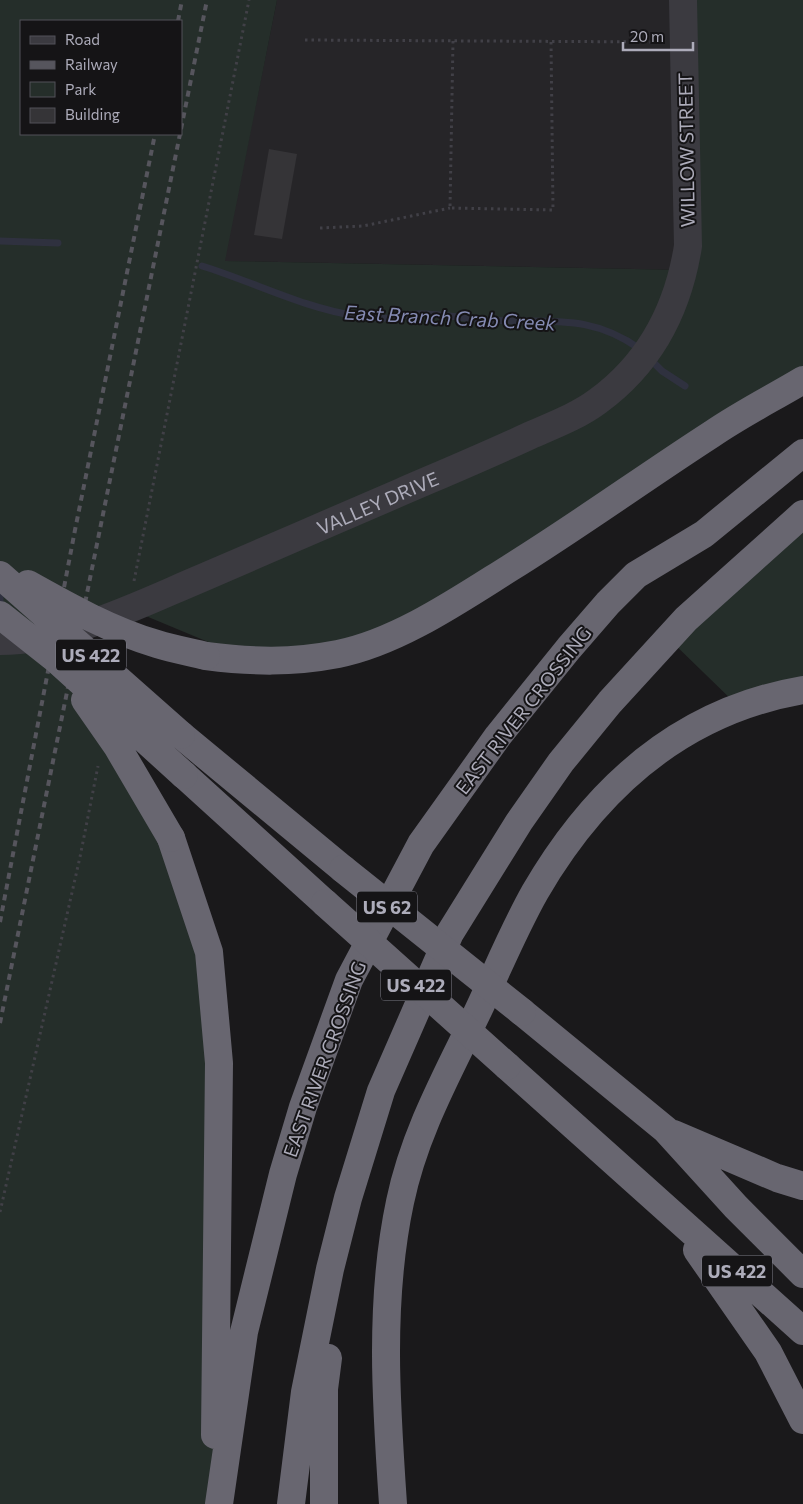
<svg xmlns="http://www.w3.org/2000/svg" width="803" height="1504" font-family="Commissioner,sans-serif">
<rect width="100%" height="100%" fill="#1a191b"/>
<!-- built -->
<path fill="#262528" d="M277 0H683L684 270 224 261Z"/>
<!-- green -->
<path fill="#252e2a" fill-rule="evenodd" d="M0 0H277L225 261 684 270 683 0H803V380L548 545 339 653 213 644 129 609 55 634 117 746 209 952 215 1504H0ZM21 21H181V134H21Z
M803 514V690L738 706 668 638Z"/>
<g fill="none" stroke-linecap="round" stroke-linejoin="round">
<!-- stream -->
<path stroke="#2f313f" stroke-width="7" d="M0 241 58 243
M202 266C254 282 303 308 357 316 367 318 380 319 390 318 399 317 408 314 417 314 441 313 464 319 488 320 548 324 588 312 640 349
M650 359 662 371 685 386
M0 586V610"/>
</g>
<!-- building -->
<path fill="#353437" d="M269 149 297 154 282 239 254 235Z"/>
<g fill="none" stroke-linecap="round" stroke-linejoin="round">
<!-- path -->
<path stroke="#414047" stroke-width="3" stroke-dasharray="2.5 4" stroke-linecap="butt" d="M305 40 658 42
M453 41 450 208 553 210 551 41
M320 228 363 226 450 208
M134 581 249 0
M0 1212 80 857 98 766"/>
<!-- minor -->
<path stroke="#3b3a40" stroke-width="28" id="s1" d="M0 641C68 641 140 604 202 578 268 549 335 521 401 492 445 473 488 455 531 435 554 425 578 416 598 401 650 363 678 309 688 246L683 0"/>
<!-- highway -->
<path stroke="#686670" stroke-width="28" d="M206 656C253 662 291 663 338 654 398 642 459 600 510 568 579 525 644 478 712 434 741 414 773 398 803 380
M181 735 343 869
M184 775 325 903
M171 838 209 952 219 1063 215 1435
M522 1012 666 1130 736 1207 803 1274
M507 1066 803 1331
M674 1134 777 1178 803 1186
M697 1250 768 1352 803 1420
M219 1504 244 1332 283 1174 303 1107 349 980 421 844 498 736 569 648 608 603 636 575 704 534 803 453
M291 1504 305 1392 330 1269 348 1198 381 1091 450 933 519 822 561 762 610 702 686 619 803 514
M324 1504V1389L328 1358
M393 1504C386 1403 379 1301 400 1202 414 1134 447 1075 477 1013 496 973 513 931 535 892 596 787 681 711 803 690"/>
<!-- rail -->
<path stroke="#56555d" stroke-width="4" stroke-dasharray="6 5" stroke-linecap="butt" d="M178 21 182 0
M181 129 207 0
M0 922 75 530 155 134
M0 1023 180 134"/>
<!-- highway-bridge -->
<path stroke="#686670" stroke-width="28" d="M0 575 181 735
M28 584C69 607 112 631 157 644 173 649 190 652 206 656
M0 615 57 660 184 775
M85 700 117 746 171 838
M343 869 522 1012
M325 903 507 1066"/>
</g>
<g text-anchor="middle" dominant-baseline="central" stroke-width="4" stroke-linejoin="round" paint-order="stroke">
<!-- shield labels -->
<g fill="#151416" stroke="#7f7e89" stroke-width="1">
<rect x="56" y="639.5" width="70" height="31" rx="4"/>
<rect x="357" y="891.5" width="60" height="31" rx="4"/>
<rect x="381" y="969.5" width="70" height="31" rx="4"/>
<rect x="702" y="1255.5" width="70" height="31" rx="4"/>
</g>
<g font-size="18" font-weight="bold" fill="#adacba">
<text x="91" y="655">US 422</text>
<text x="387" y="907">US 62</text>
<text x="416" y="985">US 422</text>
<text x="737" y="1271">US 422</text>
</g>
<!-- street labels -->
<g font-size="19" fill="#adacba" stroke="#151416">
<text transform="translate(686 150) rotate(-91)">WILLOW STREET</text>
<text stroke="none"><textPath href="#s1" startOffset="404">VALLEY DRIVE</textPath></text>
<text transform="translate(523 710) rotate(-52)">EAST RIVER CROSSING</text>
<text transform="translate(324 1059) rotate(-70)">EAST RIVER CROSSING</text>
</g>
<!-- water labels -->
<g font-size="20" font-style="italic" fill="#858bb3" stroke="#151416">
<text transform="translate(450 317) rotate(3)">East Branch Crab Creek</text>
</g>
</g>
<!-- legend -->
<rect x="20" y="20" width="162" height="115" fill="#151416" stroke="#525158"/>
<rect x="30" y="36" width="25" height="8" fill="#3b3a40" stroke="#525158"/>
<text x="65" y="45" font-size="15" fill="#adacba">Road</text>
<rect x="30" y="61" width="25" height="8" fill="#56555d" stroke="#525158"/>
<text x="65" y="70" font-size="15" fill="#adacba">Railway</text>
<rect x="30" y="82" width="25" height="15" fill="#252e2a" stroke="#525158"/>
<text x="65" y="95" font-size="15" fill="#adacba">Park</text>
<rect x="30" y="108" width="25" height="15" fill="#353437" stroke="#525158"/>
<text x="65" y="120" font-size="15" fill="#adacba">Building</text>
<!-- scale -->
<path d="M623 42v8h70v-8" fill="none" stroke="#adacba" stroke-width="2.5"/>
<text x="630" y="42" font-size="15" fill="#adacba" stroke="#151416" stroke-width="4" paint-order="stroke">20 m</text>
</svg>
